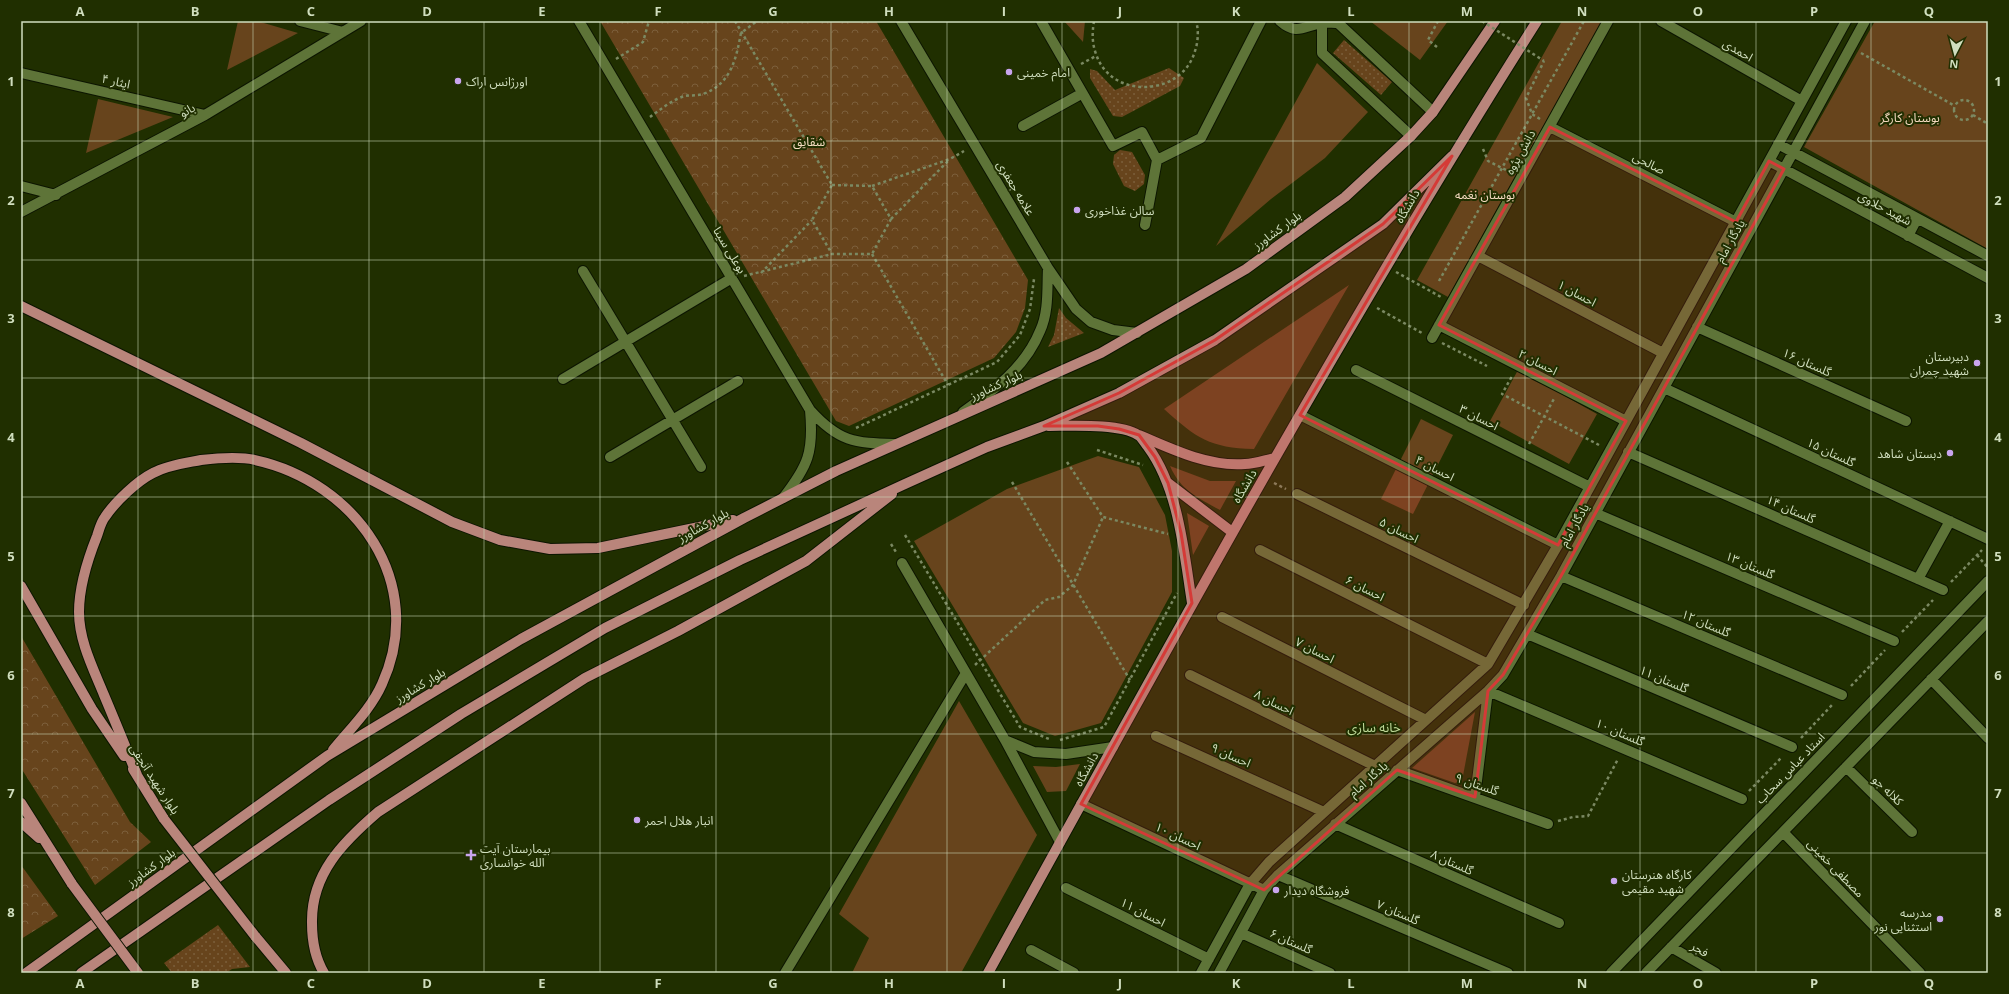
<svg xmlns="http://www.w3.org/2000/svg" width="2009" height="994" font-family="'Open Sans','Noto Sans Arabic',sans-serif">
<defs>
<pattern id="grass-dots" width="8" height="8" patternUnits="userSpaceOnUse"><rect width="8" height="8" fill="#67441c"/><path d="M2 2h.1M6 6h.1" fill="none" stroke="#7c5f3b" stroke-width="1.8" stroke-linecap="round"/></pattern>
<pattern id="forest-crowns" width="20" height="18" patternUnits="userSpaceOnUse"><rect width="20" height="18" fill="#67441c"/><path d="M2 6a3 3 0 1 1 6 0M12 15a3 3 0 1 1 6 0" fill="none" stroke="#7c5f3b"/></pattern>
</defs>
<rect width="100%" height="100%" fill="#202f00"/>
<!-- grass -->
<path fill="url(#grass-dots)" d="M1344 40 1392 82 1381 95 1333 53Z
M1169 68 1184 78 1180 86 1122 117 1113 116 1090 78V69L1097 71 1115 90Z
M1120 150 1132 152 1145 175 1144 184 1135 191 1124 186 1113 164 1114 155Z
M1059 308 1066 318 1084 333 1048 347 1054 335Z
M218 925 250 967 232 969 226 973H172L164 963Z"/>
<!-- forest -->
<path fill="url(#forest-crowns)" d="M600 21H876L1028 280 1025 308 1016 332 994 358 849 426 836 421Z
M21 636 130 822 151 842 95 885 21 768Z
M21 865 58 916 21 939Z"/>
<!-- green -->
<path fill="#67441c" d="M238 21H257L298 33 227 70Z
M1064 21H1085L1083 42Z
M1370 21H1448L1420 60Z
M1562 21H1602L1448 297 1417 280Z
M1875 21H1988V249L1804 147Z
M1317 63 1368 112 1325 158 1271 199 1216 246Z
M98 99 173 117 86 153Z
M1349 285 1254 449C1210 448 1196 438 1164 409Z
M1518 370 1597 414 1569 464 1490 421Z
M1421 419 1453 435 1413 514 1381 499Z
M1098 456 1139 467 1165 515 1172 551V592L1101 723 1055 736 1023 723 914 541 1007 489Z
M1170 466 1210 481H1236L1220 510C1197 497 1181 491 1170 466Z
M1187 513 1209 526 1193 555Z
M959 701 1037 835 961 973H852L869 938 839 914Z
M1475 712 1462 781 1455 783 1412 768Z
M1080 764 1066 791 1047 792 1033 766 1056 767Z"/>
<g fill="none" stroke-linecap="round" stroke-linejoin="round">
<!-- minor casing -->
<g stroke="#0c1500" stroke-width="12">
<path id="minor" d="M300 21 343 32
M579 21 810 410C839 442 854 443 895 444
M901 21 1048 268 1076 309 1091 322 1113 330 1137 333
M1041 21 1113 146 1142 132 1157 160 1145 225
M1280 21C1297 36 1304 26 1321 23 1326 22 1332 23 1338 23L1433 112
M1322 21V53L1411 136
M1661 21 1802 101
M21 73 205 115
M1023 126 1081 94
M1550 127 1736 222
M1778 144 1988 256
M1157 160 1201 138 1261 21
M1769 161 1988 278
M21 186 56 195
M21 212 205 115 361 21
M1908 236 1917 219
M1478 256 1663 353
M583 271 701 467
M1439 325 1626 421
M1697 327 1906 421
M1432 338 1608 21
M1356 370 1590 487
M563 379 732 278
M1664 388 1988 539
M963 412C994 390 1025 368 1040 331 1049 312 1047 288 1048 268
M1300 415 1558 545
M1628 452 1943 590
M610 457 738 381
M1297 494 1524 605
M783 498C808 466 814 452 810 410
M1595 513 1894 641
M1260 550 1488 664
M902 563 1005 740 1060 842
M1561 576 1842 695
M1918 579 1950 521
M1222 617 1426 720
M1527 634 1792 747
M1190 675 1375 766
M1931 679 1988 738
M1156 736 1324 812
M1005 740 1034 752 1066 754 1113 747
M1846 767 1912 832
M1397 770 1548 824
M1475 797 1488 691 1742 799
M1081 804 1264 890
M1335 824 1559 923
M1783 832 1920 973
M1278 875 1508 973
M1066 888 1209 959
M1241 933 1330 973
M1671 947 1716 973
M1031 950 1074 973
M785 973 966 673
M1201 973 1250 884 1269 862 1488 664 1558 545 1846 21
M1219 973 1264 890 1278 875 1488 691 1503 675 1561 576 1865 21
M1611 973 1988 581
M1646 973 1988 621"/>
</g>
<!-- major casing -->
<g stroke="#0c1500" stroke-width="12">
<path id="major" d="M21 306 301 443 452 522 500 540 550 549 598 548 733 520
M1048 426C1070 426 1120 423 1138 435 1142 437 1145 444 1148 447 1179 489 1184 553 1192 603
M1139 435C1171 449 1209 467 1245 464 1255 464 1265 460 1275 458
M1168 483 1232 532
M21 586 92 709 124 756
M133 769 164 819
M137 775C126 748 115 721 104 695 93 668 79 641 79 612 79 586 87 561 97 536 99 530 101 522 105 517 115 502 137 481 153 473 168 465 186 463 201 460 218 458 238 456 255 460 356 482 428 583 382 684 371 709 350 729 333 750
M21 803 72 884
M21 822 39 838
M255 936 286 973
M26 973 327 756 521 639 744 518 836 471 1101 353 1246 269 1345 197 1411 136 1433 112 1495 21
M81 973 329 800 461 714 605 628 740 560 905 484 987 447 1044 426 1119 393 1215 340 1383 224 1452 156
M324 973C315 958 312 941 312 923 311 874 343 842 378 812L585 678 678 631 806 561 892 494
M988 973C1165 652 1341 330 1537 21"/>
</g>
<!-- path -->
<path stroke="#7b8962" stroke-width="2.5" stroke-dasharray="3 3" stroke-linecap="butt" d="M735 21 832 185
M1094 21C1092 33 1092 43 1096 54 1111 100 1182 97 1195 51 1198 42 1199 31 1196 21
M1437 47 1428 40 1438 21
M1861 53 1955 106
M616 59 643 42 649 21
M1081 64 1096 56
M1954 110a10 10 0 1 1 20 0a10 10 0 1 1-20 0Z
M1973 115 1988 124
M650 117C660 110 673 99 685 96 691 95 697 96 703 94 731 84 736 59 741 33L757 21
M1540 119 1532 114 1526 98 1544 61
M1483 149 1488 161 1510 172
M832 185 872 186 891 219 872 254H832L812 220Z
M872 186 950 159 964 151
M891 219 949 160
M872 254 948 385
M1396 272 1441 297
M761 273 812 220
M744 276 832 254
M1439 281 1584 21
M1377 308 1422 333
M1442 343 1487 366
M1510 378H1511L1502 394 1599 445
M856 428 997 362 1020 335 1030 309 1034 279
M1529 444 1555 397
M1097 450 1143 465
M1067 462 1103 517 1168 534
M1012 482 1130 680
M1274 483 1286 489
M905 535 1020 727 1049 739
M891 544 896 552
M1977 555 1988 568
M1951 582 1982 550
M1902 632 1933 600
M975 665 1045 600 1059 597 1073 585 1103 517
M1851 686 1885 650
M1801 738 1832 705
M1060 740 1104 727 1177 593
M1749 791 1782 757
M1558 821 1573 817 1588 816 1618 759"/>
<!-- minor -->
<use href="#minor" stroke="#5e7438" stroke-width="10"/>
<!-- major -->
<use href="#major" stroke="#b9857b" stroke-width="10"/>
<!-- major-bridge casing -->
<g stroke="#0c1500" stroke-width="12" stroke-linecap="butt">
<path id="major-bridge" d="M164 819 255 936
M72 884 138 973"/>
</g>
<!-- path-bridge -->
<path stroke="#7b8962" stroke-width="2.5" stroke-dasharray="3 3" stroke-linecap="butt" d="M1482 21 1544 61"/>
<!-- major-bridge -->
<use href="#major-bridge" stroke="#b9857b" stroke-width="10"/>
</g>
<!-- marked area -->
<path fill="#d53a37" fill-opacity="0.2" stroke="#d53a37" stroke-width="3" stroke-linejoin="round" d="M1550 127 1736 222 1769 161 1784 169 1561 576 1503 675 1488 691 1475 797 1397 770 1264 890 1081 804 1192 603 1181 533 1168 483 1155 457 1139 435 1119 429 1098 426H1044L1119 393 1215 340 1383 224 1452 156 1300 415 1558 545 1626 421 1439 325Z"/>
<!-- grid -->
<path fill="none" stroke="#d0debe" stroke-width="1" stroke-opacity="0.55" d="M138 21V973M253 21V973M369 21V973M484 21V973M600 21V973M716 21V973M831 21V973M947 21V973M1062 21V973M1178 21V973M1293 21V973M1409 21V973M1525 21V973M1640 21V973M1756 21V973M1871 21V973M21 141H1988M21 260H1988M21 378H1988M21 497H1988M21 616H1988M21 734H1988M21 853H1988"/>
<!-- markers -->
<g fill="#c9a5ee" stroke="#202f00" stroke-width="1.5">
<circle cx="1009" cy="72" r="4"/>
<circle cx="458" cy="81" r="4"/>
<circle cx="1077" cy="210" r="4"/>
<circle cx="1977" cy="363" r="4"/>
<circle cx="1950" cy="453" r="4"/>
<circle cx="637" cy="820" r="4"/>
<path d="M469 849h4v4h4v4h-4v4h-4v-4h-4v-4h4z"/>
<circle cx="1614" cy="881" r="4"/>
<circle cx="1276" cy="890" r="4"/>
<circle cx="1940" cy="919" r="4"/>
</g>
<g text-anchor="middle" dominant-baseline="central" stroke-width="4" stroke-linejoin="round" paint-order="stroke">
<!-- street labels -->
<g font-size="12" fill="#d0debe" stroke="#202f00">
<text transform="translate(1738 50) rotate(30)">احمدی</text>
<text transform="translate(116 81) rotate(13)">ایثار ۴</text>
<text transform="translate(187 110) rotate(-28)">بانو</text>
<text transform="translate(1520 152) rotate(-61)">دانش پژوه</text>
<text transform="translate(1649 163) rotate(27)">صالحی</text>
<text transform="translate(1016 188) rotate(59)">علامه جعفری</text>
<text transform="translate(1407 206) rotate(-60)">دانشگاه</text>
<text transform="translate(1885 208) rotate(28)">شهید حلاوی</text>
<text transform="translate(1277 230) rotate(-36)">بلوار کشاورز</text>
<text transform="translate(1730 241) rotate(-61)">یادگار امام</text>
<text transform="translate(730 250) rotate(59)">بوعلی سینا</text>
<text transform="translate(1577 293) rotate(28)">احسان ۱</text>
<text transform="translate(1538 362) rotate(27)">احسان ۲</text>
<text transform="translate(1807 362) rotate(24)">گلستان ۱۶</text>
<text transform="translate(996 385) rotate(-24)">بلوار کشاورز</text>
<text transform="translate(1479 417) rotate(27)">احسان ۳</text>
<text transform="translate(1831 452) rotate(25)">گلستان ۱۵</text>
<text transform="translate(1435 468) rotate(27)">احسان ۴</text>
<text transform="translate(1244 486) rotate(-60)">دانشگاه</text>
<text transform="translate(1791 509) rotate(24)">گلستان ۱۴</text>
<text transform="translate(703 525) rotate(-29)">بلوار کشاورز</text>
<text transform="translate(1574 525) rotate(-61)">یادگار امام</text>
<text transform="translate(1399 530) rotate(26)">احسان ۵</text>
<text transform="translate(1750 565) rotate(23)">گلستان ۱۳</text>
<text transform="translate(1365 588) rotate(27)">احسان ۶</text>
<text transform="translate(1706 623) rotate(23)">گلستان ۱۲</text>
<text transform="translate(1315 650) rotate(27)">احسان ۷</text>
<text transform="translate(1664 679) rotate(23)">گلستان ۱۱</text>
<text transform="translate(420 685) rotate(-31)">بلوار کشاورز</text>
<text transform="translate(1274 702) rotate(26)">احسان ۸</text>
<text transform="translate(1620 732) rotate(23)">گلستان ۱۰</text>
<text transform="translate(1231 755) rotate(24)">احسان ۹</text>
<text transform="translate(1790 768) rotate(-46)">استاد عباس سحاب</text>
<text transform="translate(1086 769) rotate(-61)">دانشگاه</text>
<text transform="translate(155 779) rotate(57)">بلوار شهید آنجفی</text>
<text transform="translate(1368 779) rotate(-41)">یادگار امام</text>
<text transform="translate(1477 784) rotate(19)">گلستان ۹</text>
<text transform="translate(1888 790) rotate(44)">کلاله جو</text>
<text transform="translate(1178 836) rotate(25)">احسان ۱۰</text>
<text transform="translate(1452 862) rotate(24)">گلستان ۸</text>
<text transform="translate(151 867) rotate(-36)">بلوار کشاورز</text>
<text transform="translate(1836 868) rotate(46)">مصطفی خمینی</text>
<text transform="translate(1143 912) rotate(27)">احسان ۱۱</text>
<text transform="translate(1398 912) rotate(23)">گلستان ۷</text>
<text transform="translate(1291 941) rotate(24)">گلستان ۶</text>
<text transform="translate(1700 949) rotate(30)">فجر</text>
</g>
<!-- poi labels -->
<g font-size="12" fill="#d0debe" stroke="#202f00" text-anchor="start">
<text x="1017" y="72">امام خمینی</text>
<text x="466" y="81">اورژانس اراک</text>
<text x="1085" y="210">سالن غذاخوری</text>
<text x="1969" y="356" text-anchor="end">دبیرستان<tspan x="1969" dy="14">شهید چمران</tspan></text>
<text x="1942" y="453" text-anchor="end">دبستان شاهد</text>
<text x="645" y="820">انبار هلال احمر</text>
<text x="480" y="848">بیمارستان آیت<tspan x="480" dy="14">الله خوانساری</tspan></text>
<text x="1622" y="874">کارگاه هنرستان<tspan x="1622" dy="14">شهید مقیمی</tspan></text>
<text x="1284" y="890">فروشگاه دیدار</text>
<text x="1932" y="912" text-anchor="end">مدرسه<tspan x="1932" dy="14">استثنایی نور</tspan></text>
</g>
<!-- park labels -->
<g font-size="12" fill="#f6dbc1" stroke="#202f00">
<text x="1910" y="117">بوستان کارگر</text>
<text x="809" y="141">شقایق</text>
<text x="1485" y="194">بوستان نغمه</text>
</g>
<!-- neighbourhood labels -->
<g font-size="13" fill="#bed898" stroke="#202f00">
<text x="1374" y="727">خانه سازی</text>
</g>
</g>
<!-- border -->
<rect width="2009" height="994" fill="none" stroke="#202f00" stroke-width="44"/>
<!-- north arrow -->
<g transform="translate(1955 54) rotate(186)" stroke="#202f00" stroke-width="3" paint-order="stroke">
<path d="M0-3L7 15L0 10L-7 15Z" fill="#d0debe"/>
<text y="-6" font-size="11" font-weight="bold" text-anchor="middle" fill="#d0debe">N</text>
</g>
<rect x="22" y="22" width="1965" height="950" fill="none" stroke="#d0debe" stroke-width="1.5"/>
<g font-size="13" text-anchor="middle" font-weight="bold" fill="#d0debe">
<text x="80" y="16">A</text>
<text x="195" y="16">B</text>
<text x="311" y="16">C</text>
<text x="427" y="16">D</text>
<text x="542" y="16">E</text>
<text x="658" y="16">F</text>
<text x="773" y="16">G</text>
<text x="889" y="16">H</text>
<text x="1004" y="16">I</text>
<text x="1120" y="16">J</text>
<text x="1236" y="16">K</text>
<text x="1351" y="16">L</text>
<text x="1467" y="16">M</text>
<text x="1582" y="16">N</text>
<text x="1698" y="16">O</text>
<text x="1814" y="16">P</text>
<text x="1929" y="16">Q</text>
<text x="11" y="86">1</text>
<text x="1998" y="86">1</text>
<text x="11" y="205">2</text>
<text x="1998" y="205">2</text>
<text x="11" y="323">3</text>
<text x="1998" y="323">3</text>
<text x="11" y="442">4</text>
<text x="1998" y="442">4</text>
<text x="11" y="561">5</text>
<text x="1998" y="561">5</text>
<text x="11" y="680">6</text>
<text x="1998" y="680">6</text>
<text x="11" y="798">7</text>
<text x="1998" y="798">7</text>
<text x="11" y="917">8</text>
<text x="1998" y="917">8</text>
<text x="80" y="988">A</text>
<text x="195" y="988">B</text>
<text x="311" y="988">C</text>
<text x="427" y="988">D</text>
<text x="542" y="988">E</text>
<text x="658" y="988">F</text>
<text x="773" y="988">G</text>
<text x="889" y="988">H</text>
<text x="1004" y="988">I</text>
<text x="1120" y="988">J</text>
<text x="1236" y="988">K</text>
<text x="1351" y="988">L</text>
<text x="1467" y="988">M</text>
<text x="1582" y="988">N</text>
<text x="1698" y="988">O</text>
<text x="1814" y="988">P</text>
<text x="1929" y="988">Q</text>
</g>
</svg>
